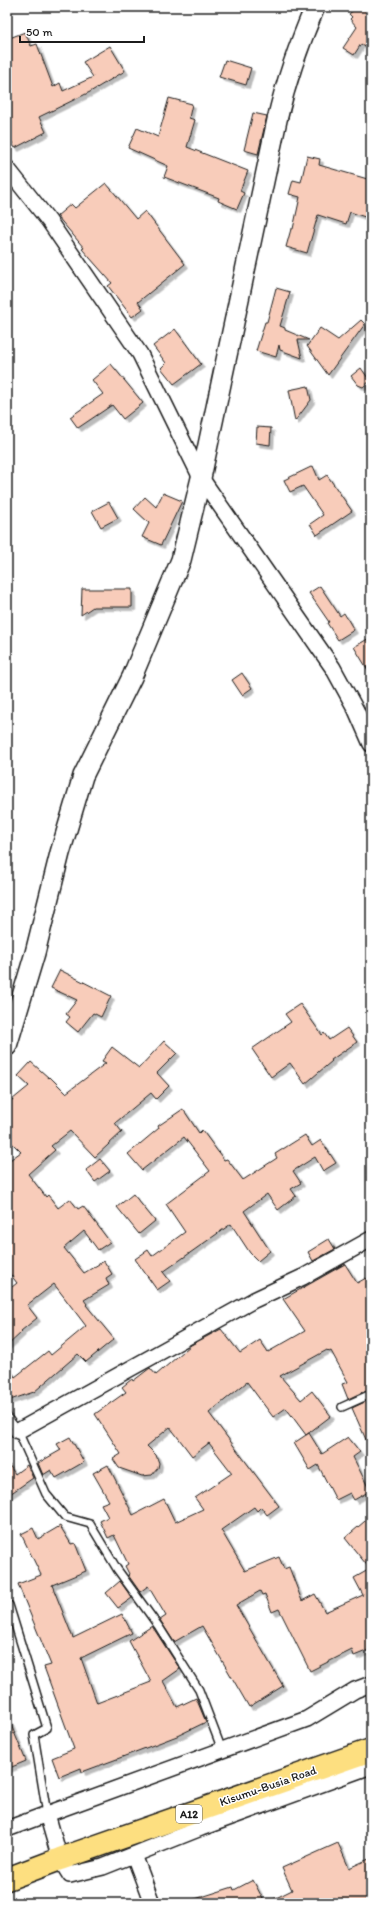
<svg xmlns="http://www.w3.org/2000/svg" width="378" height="1910" font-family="Itim,sans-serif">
<defs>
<filter id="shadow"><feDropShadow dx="3.5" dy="3.5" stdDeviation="0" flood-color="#0004"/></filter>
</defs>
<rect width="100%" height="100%" fill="#fff"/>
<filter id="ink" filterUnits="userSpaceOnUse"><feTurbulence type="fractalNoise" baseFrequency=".025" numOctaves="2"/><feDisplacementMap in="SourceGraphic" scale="8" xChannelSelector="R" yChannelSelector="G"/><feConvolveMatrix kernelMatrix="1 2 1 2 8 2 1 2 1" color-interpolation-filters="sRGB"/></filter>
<g filter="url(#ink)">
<!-- building -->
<path fill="#f8ccba" stroke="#1c1c1c" filter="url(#shadow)" d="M357 7H371V39L365 47 361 44 354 55 343 48 357 27 350 19 352 17 349 14Z
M25 32 31 46 37 44 53 87 60 83 63 91 93 77 83 62 110 46 125 71 90 92 39 117 46 132 15 148 7 133V39Z
M225 60 251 68 246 85 219 77Z
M169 98 192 104 189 118 195 120 187 147 248 171 240 191 244 193 237 209 218 201 219 198 164 177 168 166 128 148 137 128 158 137Z
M253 113 267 116 258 154 244 150Z
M307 156 320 159 319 165 371 180V219L350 212 346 224 318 215 307 253 286 247 291 229H293L300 197 289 194 293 180 301 182Z
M106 183 136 219 145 211 185 264 138 302 143 309 132 317 108 286 112 283 82 249 84 248 57 216 71 204 75 208Z
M276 288 290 292 280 326 285 328V330L309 340H298L302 358 280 350 279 345 276 357 256 351 265 322H267Z
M361 320 365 324 328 375 307 346 320 328 338 340Z
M175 329 201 364 174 384 161 368 166 363 153 346Z
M111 364 143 403 123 419 112 405 78 428 70 417 103 394 92 380Z
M361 368 370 381 363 387 358 385 351 376Z
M308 386 311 400 295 421 289 390Z
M257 427 271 428 270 445 256 443Z
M313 466 319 480 327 475 352 511 317 535 310 524 323 515 303 486 290 492 284 480Z
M163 493 182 501 161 545 142 537 149 523 134 509 145 497 156 507Z
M109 502 118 518 101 527 92 511Z
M320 586 340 616 344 613 354 630 338 640 327 623 329 622 309 593Z
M82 589H132V607H93L81 615Z
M371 637V675L354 647Z
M242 673 252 688 242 695 232 680Z
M60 970 111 996 101 1017 93 1013 78 1032 66 1022 70 1017 66 1014 77 1000 51 988Z
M300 1004 322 1035 324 1033 329 1040 347 1028 357 1042 331 1060 332 1061 305 1084 290 1063 271 1077 252 1049 291 1022 285 1014Z
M164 1041 177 1053 157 1073 169 1086 156 1099 151 1093 115 1123 122 1132 95 1157 70 1131 51 1146 55 1150 28 1174 46 1197 48 1195 58 1208 70 1199 78 1209 83 1206 110 1242 98 1250 84 1231 64 1248 84 1273 104 1261 112 1274 106 1278 109 1285 84 1300 87 1304 86 1305 114 1339 86 1362 78 1354 34 1392 7 1401V1366L15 1377 48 1351 51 1355 86 1326 54 1284 27 1305 37 1318 21 1331 22 1332 7 1346V1291L17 1283 7 1270V1162L21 1152 7 1138V1104L29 1086 18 1076 31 1062 49 1078 50 1077 66 1093 106 1063 102 1061 112 1047 139 1068Z
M183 1109 199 1133 202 1130 224 1160 227 1159 243 1180 277 1158 275 1154 305 1135 312 1146 321 1140 336 1163 323 1171 315 1157 293 1171 301 1183 291 1189 296 1196 278 1210 267 1194 244 1211 270 1251 258 1261 250 1253 231 1224 163 1272 170 1281 157 1290 135 1259 148 1250 152 1256 185 1232 166 1204 210 1171 184 1137 142 1170 128 1154 159 1128 158 1126Z
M100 1159 110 1171 95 1182 86 1170Z
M133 1194 155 1221 139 1234 117 1207Z
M329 1239 335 1249 313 1261 308 1252Z
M345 1264 357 1283 366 1278 371 1286V1388L348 1399 342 1384 348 1382 331 1351 329 1352 327 1350 280 1376 301 1400 312 1391 331 1416 306 1435 286 1408 273 1417 247 1382 209 1413 279 1506 267 1515 261 1507 257 1511 254 1507 221 1530 245 1571 279 1557 284 1569 289 1567 302 1601 315 1594 325 1612 363 1595 354 1578 370 1569 345 1538 371 1516V1649L354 1656 352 1650 310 1671 279 1609 272 1612 265 1594 262 1595 260 1591 236 1605 283 1686 249 1707 202 1626 174 1642 160 1620 166 1616 148 1586 140 1592 128 1575 129 1574 125 1566 128 1564 114 1535 108 1538 100 1521 108 1517 101 1504 109 1501 93 1473 108 1465 133 1515 164 1499 175 1522 203 1509 195 1498 232 1473 209 1443 192 1456 170 1427 147 1446 156 1455 159 1463 158 1468 152 1475 142 1476 119 1468 113 1459 121 1454 95 1414 126 1392 122 1387 132 1379 133 1381 150 1368 156 1375 191 1345 221 1329 240 1353 260 1340 268 1352 305 1331 283 1299Z
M367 1401 371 1410V1451L352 1408Z
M309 1433 322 1454 348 1437 360 1452 353 1457 370 1491 354 1500 350 1493 336 1500 318 1465 310 1470 294 1443Z
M70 1437 84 1462 56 1478 51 1470 43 1475 38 1463 61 1450 57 1444Z
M7 1462 15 1474 27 1465 33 1478 7 1496Z
M60 1526 71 1544 75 1543 86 1571 52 1585 73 1638 122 1614 132 1633 81 1658 97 1703 151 1682 129 1641 152 1626 180 1669 163 1681 177 1707 196 1698 206 1722 177 1736 117 1759 82 1772 81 1768 59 1777 52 1758 74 1749 44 1667 51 1665 18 1584 41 1575 21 1534 33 1528 38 1539Z
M120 1581 132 1598 118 1608 106 1593Z
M7 1715 26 1761 7 1769Z
M338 1843 349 1868 371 1858V1903H266L292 1890 282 1868Z
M253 1880 265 1903H192V1900L233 1887 234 1890Z"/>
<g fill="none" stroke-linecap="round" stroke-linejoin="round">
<!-- service casing -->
<g stroke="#1c1c1c" stroke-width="10">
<path id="service" d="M342 1407 371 1394
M7 1417 18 1431 46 1494 65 1517 90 1524 117 1569 159 1627 199 1690 222 1750
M9 1605 47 1728 34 1735 47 1814"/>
</g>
<!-- minor casing -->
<g stroke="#1c1c1c" stroke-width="18">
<path id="minor" d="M7 168 49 221 140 354 201 478 333 668 356 710 371 744
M18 1431 254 1300 303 1277 371 1239
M371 1684 355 1690 307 1719 47 1814 60 1859 70 1875 103 1867 201 1828 371 1766
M7 1829 47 1814
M134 1855 152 1903"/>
</g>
<!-- tertiary casing -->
<g stroke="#1c1c1c" stroke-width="22">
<path id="tertiary" d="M7 1046 35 953 60 853 83 776 132 677 181 560 201 478 277 120C286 81 299 44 315 7"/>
</g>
<!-- trunk casing -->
<g stroke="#1c1c1c" stroke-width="25">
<path id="trunk" d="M7 1879 60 1859 371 1750"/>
</g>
<!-- service -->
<use href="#service" stroke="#fff" stroke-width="7"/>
<!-- minor -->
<use href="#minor" stroke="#fff" stroke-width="15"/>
<!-- tertiary -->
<use href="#tertiary" stroke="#fff" stroke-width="19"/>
<!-- trunk -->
<use href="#trunk" stroke="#fddf80" stroke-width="22"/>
</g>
</g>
<g text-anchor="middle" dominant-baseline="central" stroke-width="3" stroke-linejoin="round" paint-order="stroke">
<!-- shield labels -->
<rect fill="#fff" stroke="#606060" stroke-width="1" x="176" y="1805" width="26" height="18" rx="3"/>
<g font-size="11" font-weight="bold" fill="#1c1c1c">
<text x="189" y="1814">A12</text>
</g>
<!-- street labels -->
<g font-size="12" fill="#1c1c1c" stroke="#fff">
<text transform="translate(268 1786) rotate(-19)">Kisumu-Busia Road</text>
</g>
</g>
<!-- margin -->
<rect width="378" height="1910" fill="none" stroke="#fff" stroke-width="24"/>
<rect x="12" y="12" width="354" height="1886" fill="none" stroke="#1c1c1c" stroke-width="1.5" filter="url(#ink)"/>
<!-- scale -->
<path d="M20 36v6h124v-6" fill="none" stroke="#1c1c1c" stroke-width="2"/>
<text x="26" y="36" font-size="12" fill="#1c1c1c" stroke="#ffffff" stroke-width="3" paint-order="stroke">50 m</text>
</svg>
